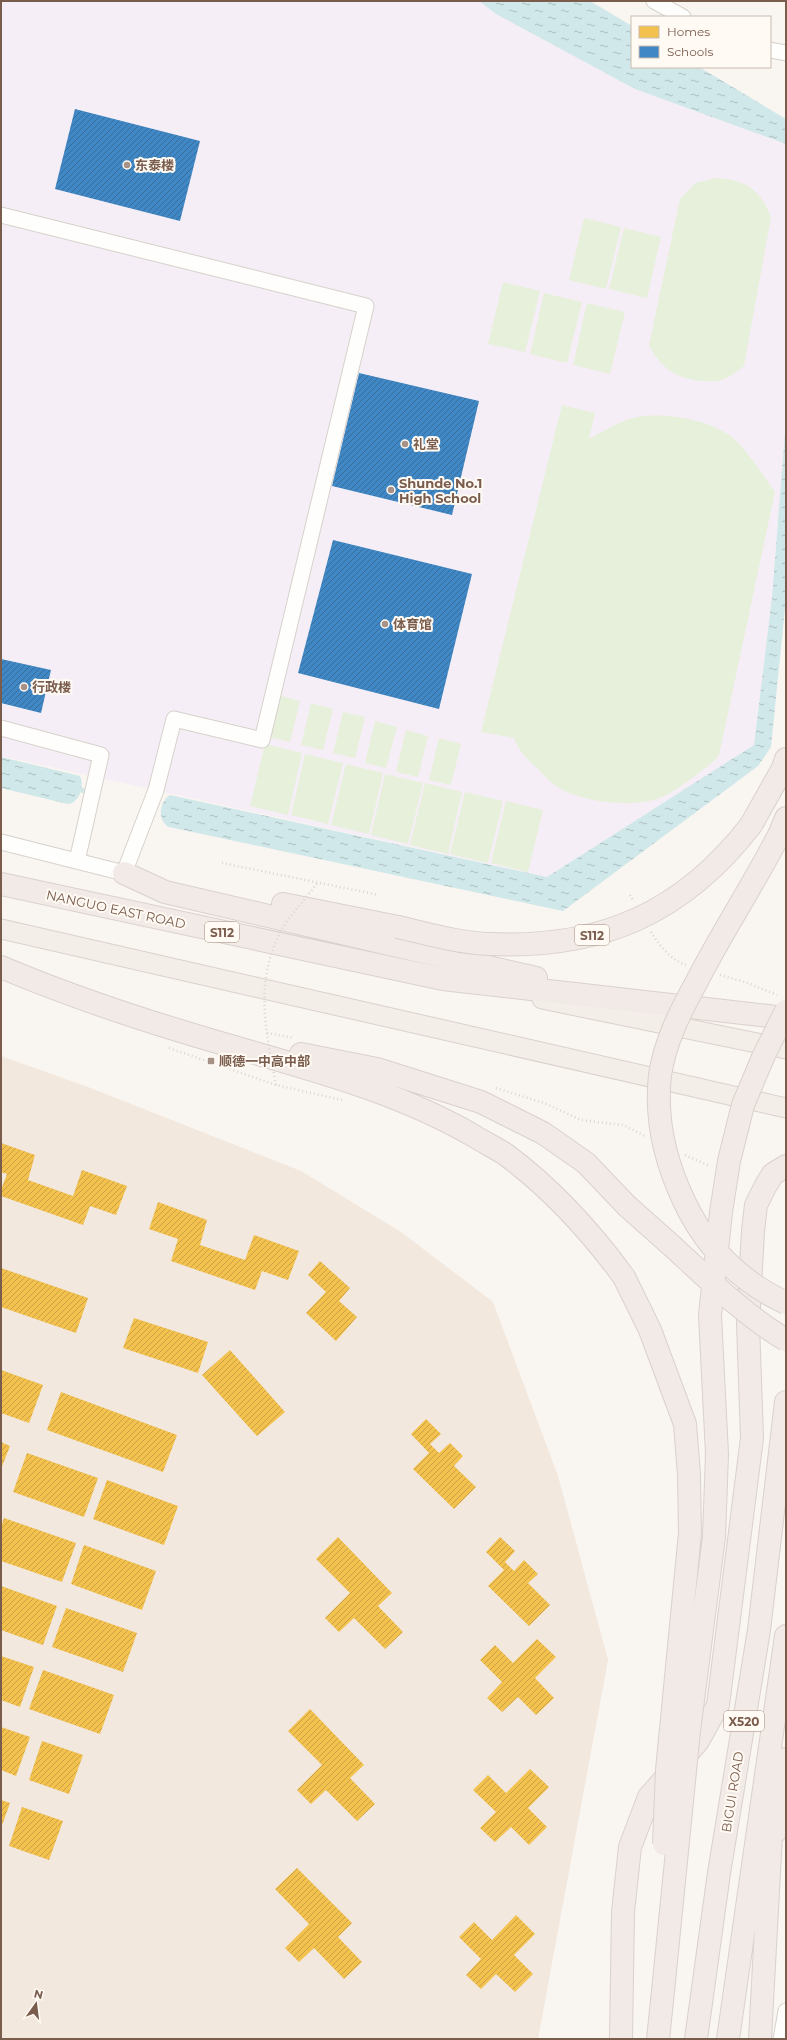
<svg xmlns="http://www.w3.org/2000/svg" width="787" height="2040" font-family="Montserrat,'Noto Sans SC',sans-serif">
<defs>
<pattern id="water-ripples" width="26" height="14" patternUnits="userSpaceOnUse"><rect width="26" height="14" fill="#d0e8ea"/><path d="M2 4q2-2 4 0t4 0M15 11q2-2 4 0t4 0" fill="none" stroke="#aebfc0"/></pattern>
<pattern id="homes-hatch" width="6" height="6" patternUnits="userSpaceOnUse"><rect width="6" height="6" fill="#f2c14e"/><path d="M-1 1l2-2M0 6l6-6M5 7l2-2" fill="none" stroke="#c9a043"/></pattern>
<pattern id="schools-hatch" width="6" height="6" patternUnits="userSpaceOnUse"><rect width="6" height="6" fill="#3f88c5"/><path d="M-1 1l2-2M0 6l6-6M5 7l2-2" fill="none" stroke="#386d9a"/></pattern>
</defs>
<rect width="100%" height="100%" fill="#f9f5f0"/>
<!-- residential -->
<path fill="#f2e8de" d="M1 1056 88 1087 301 1171 401 1232 493 1302 558 1476 608 1660 538 2039H1Z"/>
<!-- education -->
<path fill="#f6eef6" d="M1 1H479L496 14 635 89 786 144V419L772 597 754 745 547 877 1 756Z"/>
<!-- grass -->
<path fill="#e7f0db" d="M716 178C746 180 760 189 771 217L744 366C736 372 728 379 718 381 713 382 707 381 702 381 677 379 660 368 649 345L680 199 695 183Z
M584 218 621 227 606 289 569 280Z
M624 228 661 237 647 298 609 289Z
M503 282 540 291 525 352 488 344Z
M544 293 582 302 567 363 530 354Z
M587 303 625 312 610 374 573 365Z
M562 405 595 413 589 439C603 432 617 422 633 418 659 411 710 419 732 437 749 452 762 474 775 492L719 755C711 765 701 771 691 779 681 786 669 795 657 799 629 808 577 802 553 784 548 780 543 774 538 769 528 760 519 752 514 738L481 732Z
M278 695 300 701 290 742 268 737Z
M311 703 333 709 323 750 301 745Z
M343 712 365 717 355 758 333 753Z
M375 721 397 727 386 768 365 763Z
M406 730 428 736 418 777 396 772Z
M439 738 461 744 451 785 429 780Z
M265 744 302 753 288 815 250 806Z
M305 754 343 763 328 824 291 815Z
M346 764 383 773 369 834 331 825Z
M385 774 423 783 408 844 371 835Z
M425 783 462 792 448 854 410 845Z
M465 792 503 801 488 863 450 854Z
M506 801 543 810 528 872 491 863Z"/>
<!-- water -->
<path fill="url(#water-ripples)" d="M479 1H590L632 26V67H699L786 119V144L635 89 496 14Z
M786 419V598L771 747 758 766 563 911 169 827C157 821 159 802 170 795L547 877 754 745 772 597Z
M1 757 80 776C85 786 79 803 68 804L1 788Z"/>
<!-- homes -->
<path fill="url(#homes-hatch)" d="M1 1143 35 1155 28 1180 73 1196 82 1170 127 1186 116 1215 90 1206 83 1225 1 1196V1190L7 1174 1 1172Z
M158 1202 207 1220 200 1245 245 1260 254 1235 299 1251 288 1280 262 1271 255 1290 171 1261 178 1239 149 1229Z
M320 1261 350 1288 339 1301 357 1317 336 1341 306 1313 326 1292 308 1275Z
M1 1268 88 1298 76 1333 1 1307Z
M134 1318 208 1342 198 1373 123 1348Z
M230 1350 285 1412 257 1436 202 1375Z
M1 1370 43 1385 29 1423 1 1413Z
M61 1392 177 1435 163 1472 47 1430Z
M426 1419 441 1434 430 1444 439 1453 450 1443 463 1456 454 1466 476 1487 454 1509 413 1469 429 1453 411 1434Z
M1 1442 10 1446 1 1469Z
M27 1453 98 1478 84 1517 13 1492Z
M107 1480 178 1506 164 1545 93 1519Z
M4 1518 76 1543 62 1582 1 1561V1527Z
M338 1537 392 1593 378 1606 403 1632 385 1649 354 1618 339 1632 325 1618 350 1593 316 1559Z
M500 1537 515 1551 505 1562 514 1571 524 1560 538 1574 528 1583 550 1605 529 1626 488 1586 504 1570 486 1552Z
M84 1545 156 1571 142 1610 71 1584Z
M1 1586 57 1606 43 1645 1 1630Z
M66 1608 137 1633 123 1672 52 1647Z
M537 1639 556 1657 535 1678 554 1698 536 1715 518 1697 502 1712 487 1698 502 1682 480 1660 495 1645 513 1663Z
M1 1656 34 1667 20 1707 1 1700Z
M43 1670 114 1695 100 1734 29 1709Z
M310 1709 364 1765 350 1778 375 1804 357 1821 326 1790 311 1804 297 1790 322 1765 288 1731Z
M1 1727 30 1737 16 1776 1 1770Z
M42 1741 83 1755 69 1794 29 1780Z
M530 1769 549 1787 528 1808 547 1827 529 1845 511 1827 495 1842 480 1828 496 1812 473 1790 488 1775 506 1793Z
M1 1800 10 1803 1 1828Z
M22 1807 63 1821 49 1860 9 1846Z
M297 1868 352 1923 338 1937 362 1962 344 1979 314 1948 299 1962 285 1948 309 1924 275 1889Z
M516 1915 535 1934 514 1955 533 1974 515 1992 496 1974 481 1989 466 1975 481 1959 459 1937 474 1922 492 1940Z"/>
<!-- schools -->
<path fill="url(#schools-hatch)" d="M75 109 200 141 180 221 55 189Z
M359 373 479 401 452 515 332 486Z
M333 540 472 574 439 709 298 673Z
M1 659 51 670 41 713 1 703Z"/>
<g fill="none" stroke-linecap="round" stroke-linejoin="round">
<!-- stream -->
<path stroke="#d0e8ea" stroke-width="4.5" d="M75 788 84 791"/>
<!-- minor casing -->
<g stroke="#d7d1cb" stroke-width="17">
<path id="minor" d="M654 1 683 17
M770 50 786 53
M1 215 366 306 262 740 174 719 156 790 124 873 1 842
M1 728 101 755 77 861
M781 2039 786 2011"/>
</g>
<!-- major casing -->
<g stroke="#dad1cc" stroke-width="21">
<path id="major" d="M1 929 786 1108
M542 999 786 1049"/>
</g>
<!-- highway casing -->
<g stroke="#dad1cc" stroke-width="24">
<path id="highway" d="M751 825 783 768 786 759
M780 833 786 818
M124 873 165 892 536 978
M1 884 443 979 786 1018
M283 904 398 927
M1 967C74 998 148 1022 224 1044 309 1069 397 1091 474 1136 484 1142 495 1148 505 1154 551 1188 591 1232 624 1277
M301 1054 377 1069 481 1102 543 1133 586 1163 627 1206 672 1246
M775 1832 786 1759
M621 2039 623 1912 630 1847 649 1797 698 1741 718 1705 752 1438 748 1324 753 1231 756 1205 766 1185 773 1174 786 1166
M658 2039 662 2001
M696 2039 719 1873 759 1630 786 1402
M728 2039 786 1636
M760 2039 772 1817"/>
</g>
<!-- path -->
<path stroke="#dcd5d0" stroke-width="2.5" stroke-dasharray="1 3" stroke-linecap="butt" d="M222 863 379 895
M630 895 634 902
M651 932C659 945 671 960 686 965
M720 975 748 983 777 995
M267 1033 294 1038
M169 1048 276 1085 342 1100
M496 1088 544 1103 581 1120 623 1125 645 1136
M685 1155 710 1166"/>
<!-- minor -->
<use href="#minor" stroke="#fefefd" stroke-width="15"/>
<!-- major -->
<use href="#major" stroke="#f3eee8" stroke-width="19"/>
<!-- highway -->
<use href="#highway" stroke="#f2eae7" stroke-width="22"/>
<!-- highway-bridge casing -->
<g stroke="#dad1cc" stroke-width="24" stroke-linecap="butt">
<path id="highway-bridge" d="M780 833C754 884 722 932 696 983 680 1012 665 1042 660 1075 655 1120 665 1161 684 1201 706 1248 739 1281 786 1303
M398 927C428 934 459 943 490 944 601 949 683 913 751 825
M672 1246C708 1279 743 1314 786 1340
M624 1277 650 1330 685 1424 689 1474 690 1533 667 1770 664 1844
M662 2001 689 1731 714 1537 717 1454 710 1315 721 1212 729 1161 743 1105 764 1055 786 1011"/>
</g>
<!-- path-bridge -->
<path stroke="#dcd5d0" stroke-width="2.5" stroke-dasharray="1 3" stroke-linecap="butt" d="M276 1085C266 1032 254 982 281 931 290 914 307 898 318 882"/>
<!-- highway-bridge -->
<use href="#highway-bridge" stroke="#f2eae7" stroke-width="22"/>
</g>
<!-- markers -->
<g fill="#a69286" stroke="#fffaf3" stroke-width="1.5">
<circle cx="127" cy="165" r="4"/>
<circle cx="405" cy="444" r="4"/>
<circle cx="391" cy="490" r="4"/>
<circle cx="385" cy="624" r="4"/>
<circle cx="24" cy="687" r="4"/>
<rect x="207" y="1057" width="8" height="8" rx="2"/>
</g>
<g text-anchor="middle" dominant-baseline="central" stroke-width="4" stroke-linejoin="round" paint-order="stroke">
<!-- shield labels -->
<g fill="#fffaf3" stroke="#a28b7f" stroke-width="1">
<rect x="205" y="922" width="34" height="20" rx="3"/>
<rect x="575" y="925" width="34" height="20" rx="3"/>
<rect x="724" y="1711" width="40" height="20" rx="3"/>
</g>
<g font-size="12" font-weight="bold" fill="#7a5c4d">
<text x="222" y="932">S112</text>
<text x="592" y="935">S112</text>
<text x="744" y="1721">X520</text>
</g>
<!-- poi labels -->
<g font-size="13" font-weight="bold" fill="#7a5c4d" stroke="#fffaf3" text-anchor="start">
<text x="135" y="165">东泰楼</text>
<text x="413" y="444">礼堂</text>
<text x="399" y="483">Shunde No.1<tspan x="399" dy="15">High School</tspan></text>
<text x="393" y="624">体育馆</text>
<text x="32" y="687">行政楼</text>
<text x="219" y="1061">顺德一中高中部</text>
</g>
<!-- street labels -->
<g font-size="13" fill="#7a5c4d" stroke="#fffaf3">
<text transform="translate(116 909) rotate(12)">NANGUO EAST ROAD</text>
<text transform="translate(732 1792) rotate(-81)">BIGUI ROAD</text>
</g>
</g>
<!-- border -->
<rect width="787" height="2040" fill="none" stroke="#7a5c4d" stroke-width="4"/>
<!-- legend -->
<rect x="631" y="16" width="140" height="52" fill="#fffaf3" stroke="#cabbb1"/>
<rect x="639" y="26" width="20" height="12" fill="#f2c14e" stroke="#cabbb1"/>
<text x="667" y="36" font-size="12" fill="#7a5c4d">Homes</text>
<rect x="639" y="46" width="20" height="12" fill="#3f88c5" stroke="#cabbb1"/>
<text x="667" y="56" font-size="12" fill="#7a5c4d">Schools</text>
<!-- north arrow -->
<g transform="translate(36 2004) rotate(14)" stroke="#fffaf3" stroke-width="3" paint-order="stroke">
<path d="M0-3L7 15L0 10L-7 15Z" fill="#7a5c4d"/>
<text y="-6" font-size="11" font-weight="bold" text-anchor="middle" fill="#7a5c4d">N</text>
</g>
</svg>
